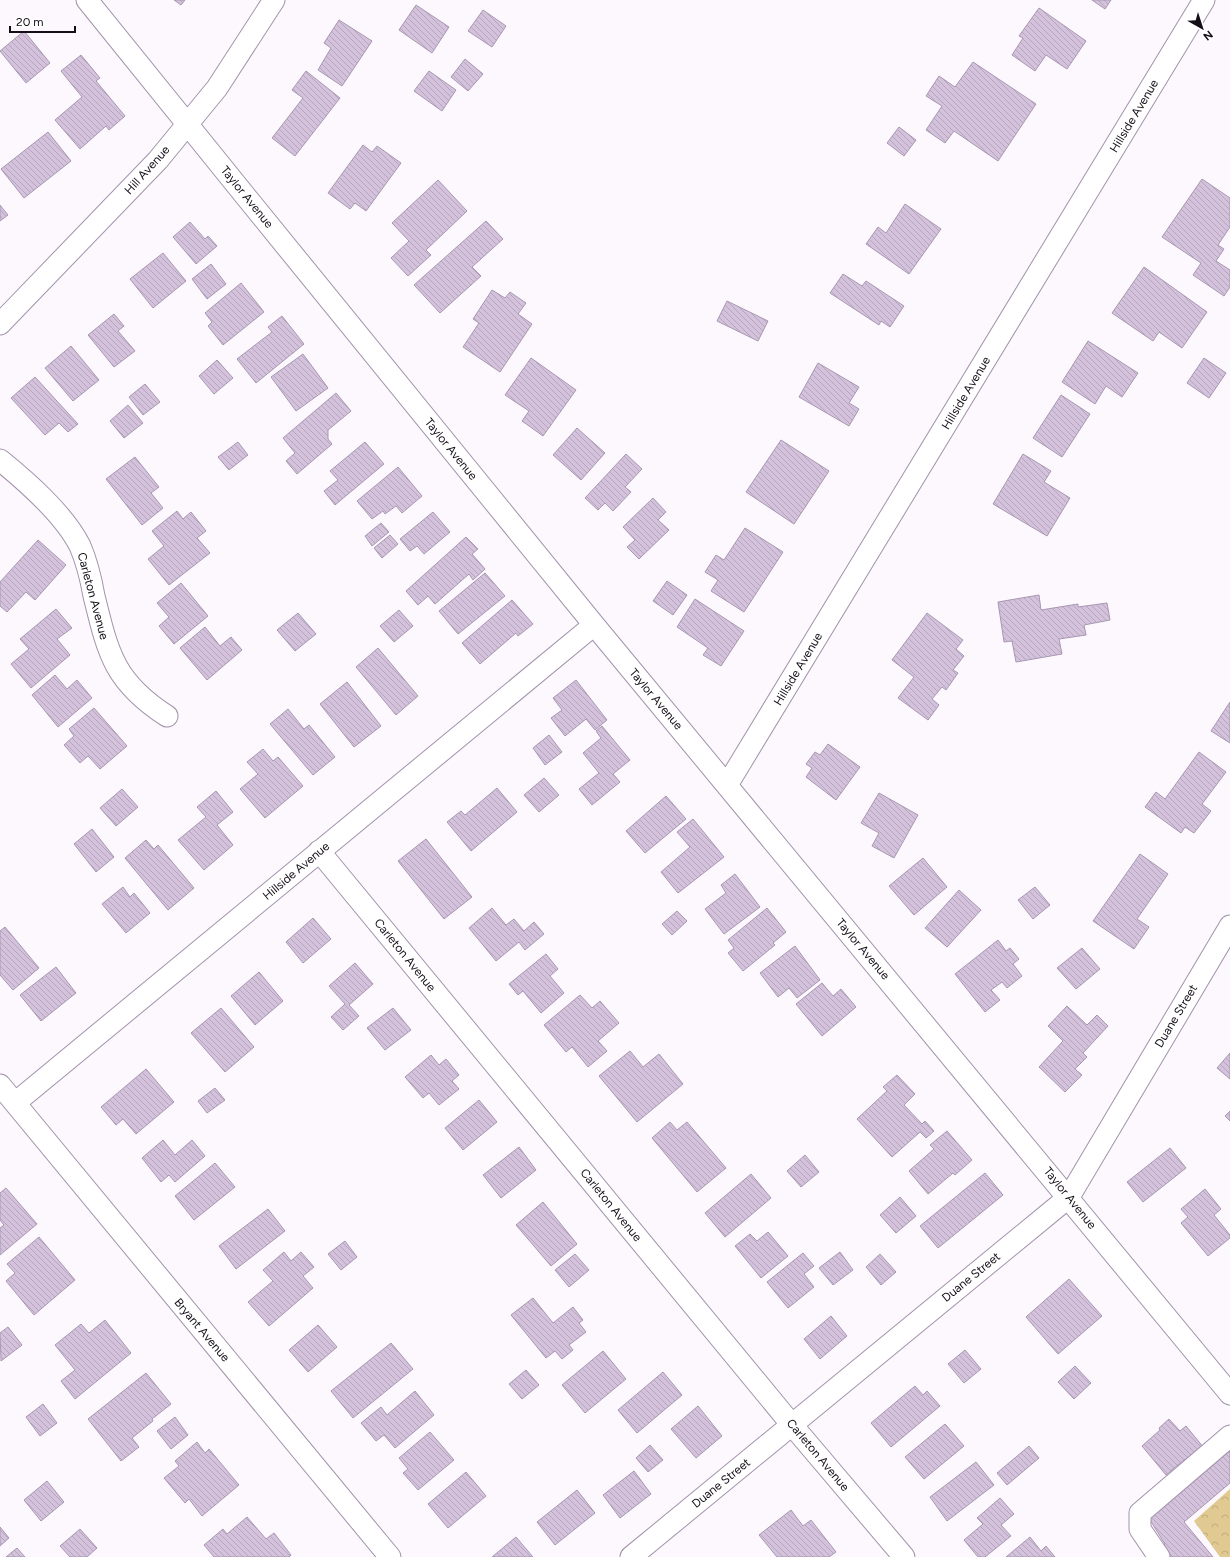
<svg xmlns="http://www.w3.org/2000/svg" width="1230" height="1557" font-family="Figtree,sans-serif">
<defs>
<pattern id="park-crowns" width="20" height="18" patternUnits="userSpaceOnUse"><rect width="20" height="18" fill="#e1ca91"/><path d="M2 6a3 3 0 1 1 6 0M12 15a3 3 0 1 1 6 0" fill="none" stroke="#c0ac7c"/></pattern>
<pattern id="building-back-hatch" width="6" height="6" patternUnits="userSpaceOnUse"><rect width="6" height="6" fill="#d4c2dd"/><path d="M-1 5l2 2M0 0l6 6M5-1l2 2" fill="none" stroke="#b5a6bd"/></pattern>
</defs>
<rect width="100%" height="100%" fill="#fcf8fe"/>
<!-- park -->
<path fill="url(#park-crowns)" d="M1230 1489V1557H1220L1194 1521Z"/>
<!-- building -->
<path fill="url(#building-back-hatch)" stroke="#a897b1" d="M174 0H185L181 5Z
M1092 0H1111L1105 9Z
M416 5 449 27 432 53 399 30Z
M1039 8 1086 41 1067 69 1046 55 1035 71 1012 55 1023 38 1019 36Z
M483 10 506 26 492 47 468 31Z
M339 20 372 41 342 86 318 70 331 48 324 43Z
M24 31 50 63 26 83 0 51Z
M81 55 100 78 96 81 125 116 109 130 106 126 80 149 55 120 82 97 61 71Z
M465 59 483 74 468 91 451 77Z
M973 62 1036 104 998 161 954 131 945 143 926 130 942 106 926 96 939 76 955 87Z
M306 71 340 98 295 156 272 138 303 98 292 90Z
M429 71 456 90 442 111 414 91Z
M899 127 916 140 904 156 887 143Z
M48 132 71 161 24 198 1 169Z
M363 145 372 152 377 146 401 163 366 211 355 203 350 209 328 193Z
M1202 179 1230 198V227L1218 245 1224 249 1216 261 1230 270V287L1224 296 1193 275 1201 263 1162 237Z
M438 180 467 211 426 250 431 255 408 276 391 258 409 241 392 223Z
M905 204 941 229 909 274 866 244 878 227 886 233Z
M0 205 8 215 0 221Z
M486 221 503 239 472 267 481 276 440 313 414 285Z
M190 222 205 239 208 236 217 246 196 264 173 237Z
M163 253 186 281 153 308 130 279Z
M211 264 226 284 207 299 192 279Z
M1144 267 1207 312 1182 348 1159 332 1153 341 1112 313Z
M843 274 862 286 866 281 904 306 890 327 881 321 879 325 830 293Z
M241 283 264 312 223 345 208 326 212 322 205 313Z
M492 290 505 298 510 292 526 303 518 314 532 324 500 372 463 347 479 323 473 319Z
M727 301 768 321 758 341 717 321Z
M114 314 124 326 118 331 135 351 114 367 88 335Z
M282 316 304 344 256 383 237 359 272 332 268 327Z
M1088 341 1138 373 1122 397 1106 386 1095 404 1062 382Z
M71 346 99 380 73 401 45 368Z
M303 354 328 388 296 411 271 377Z
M531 358 576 390 543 436 522 421 529 411 505 395Z
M1204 358 1226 373 1209 398 1187 383Z
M217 360 233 378 214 394 199 376Z
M818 363 859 387 849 403 859 409 849 426 799 397Z
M35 377 78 424 68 432 59 423 45 435 11 398Z
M145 384 160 402 143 415 129 397Z
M336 393 351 411 328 430V439L332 444 297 474 286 461 295 453 283 438Z
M1061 395 1090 414 1062 457 1033 438Z
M128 405 143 423 124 438 110 421Z
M577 428 605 453 581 480 553 455Z
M781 440 829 471 794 524 746 492Z
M238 442 248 455 229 470 218 457Z
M365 442 384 464 335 505 324 491 338 480 330 471Z
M626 454 642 469 625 487 631 492 613 511 605 503 598 510 585 498Z
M1023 454 1051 471 1044 482 1070 498 1047 536 993 504Z
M135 457 159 487 151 493 163 508 142 525 106 479Z
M398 467 422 496 402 513 396 506 385 514 383 511 372 519 357 501Z
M653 498 666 512 658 520 669 530 639 559 627 547 635 540 623 527Z
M177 511 183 519 191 512 206 531 197 538 210 553 169 585 148 559 164 546 152 531Z
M433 512 450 532 424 554 417 546 410 551 400 539Z
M381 523 389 532 372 546 365 536Z
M745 528 783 552 744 612 711 591 718 580 705 572 716 555 724 560Z
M390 535 398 544 382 558 374 548Z
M466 537 478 549 472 554 485 569 473 580 469 574 435 604 428 596 418 605 406 591Z
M38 540 66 565 35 600 26 592 7 612 0 606V582Z
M485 573 505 596 458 634 439 611Z
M667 581 687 595 673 615 653 601Z
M181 583 208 616 174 644 159 626 169 617 157 603Z
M1039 595 1041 610 1078 604V607L1107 603 1110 620 1084 625 1086 635 1059 639 1062 654 1016 662 1012 641 1004 642 998 602Z
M695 599 744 631 721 666 703 655 708 648 677 627Z
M512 600 533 624 518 636 516 633 480 664 462 643Z
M56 609 72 628 57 639 70 655 31 688 11 664 29 649 20 639Z
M399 610 413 626 394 642 380 626Z
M298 613 316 634 295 651 277 630Z
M927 613 963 640 956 649 964 656 953 670 958 673 946 690 942 687 932 699 939 705 928 720 898 698 914 677 892 660Z
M205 627 220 646 231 637 242 650 207 680 180 648Z
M378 648 418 696 396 715 356 667Z
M55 675 67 689 77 680 92 698 58 727 32 695Z
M576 680 607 720 595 730 586 719 565 736 551 718 562 710 553 698Z
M347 682 381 726 354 747 320 704Z
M1230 702V743L1211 731Z
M94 708 127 746 100 769 88 756 80 763 64 745 74 736 69 729Z
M288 709 304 729 309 725 335 757 313 775 270 724Z
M602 726 630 760 613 774 620 782 592 805 579 789 599 773 583 753 601 738 596 731Z
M549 735 562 752 545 765 533 748Z
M828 744 860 767 836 800 806 777 812 768 806 764 815 752 820 755Z
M263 749 273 761 278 757 303 786 265 818 240 789 258 774 247 762Z
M1199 752 1226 772 1202 804 1211 811 1194 833 1185 827 1181 833 1145 807 1156 792 1165 799Z
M544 778 559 795 539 812 524 795Z
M497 788 517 812 471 851 447 822 461 811 465 815Z
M122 789 138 807 116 826 100 808Z
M216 791 233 812 217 825 233 845 204 870 178 840 206 817 197 807Z
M879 793 918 815 894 858 872 846 879 833 861 823Z
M666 796 686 819 645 853 626 831Z
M693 819 724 857 678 893 661 872 690 847 677 832Z
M92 829 114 857 96 872 74 844Z
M426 839 472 897 444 919 398 861Z
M146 840 154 849 158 845 194 888 168 910 125 858Z
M1140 854 1168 874 1137 919 1149 927 1134 949 1093 921Z
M923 858 947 887 914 915 889 886Z
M735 874 760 907 724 934 705 909 726 893 721 885Z
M123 887 130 897 134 893 150 913 126 933 102 904Z
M1035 887 1050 905 1033 919 1018 900Z
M959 890 981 910 947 947 925 928Z
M492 908 506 925 514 919 524 931 534 922 544 934 525 950 519 942 496 961 469 928Z
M767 908 786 932 773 943 775 945 743 971 728 953 734 948 728 940Z
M677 911 687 921 672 935 662 924Z
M313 918 331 939 303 963 286 942Z
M5 927 39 968 13 990 0 975V931Z
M998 940 1006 951 1010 948 1019 959 1013 964 1022 976 1007 988 1002 982 991 990 1000 1000 985 1012 955 974Z
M795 946 820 980 797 998 789 988 778 997 760 973Z
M1082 948 1100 969 1076 989 1057 968Z
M546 954 558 969 550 976 564 993 541 1013 523 991 518 995 509 984Z
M355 963 373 984 349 1005 359 1016 343 1030 331 1017 345 1004 329 986Z
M56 967 76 993 41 1021 20 995Z
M259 972 283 1001 255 1025 231 996Z
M822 983 833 996 841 989 856 1007 822 1036 796 1004Z
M580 995 592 1008 600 1001 619 1023 598 1041 607 1051 588 1067 572 1047 566 1052 544 1025Z
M1067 1006 1087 1025 1097 1015 1108 1026 1083 1053 1087 1057 1075 1069 1082 1075 1065 1092 1039 1067 1063 1041 1048 1026Z
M221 1008 254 1047 225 1072 191 1033Z
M393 1008 411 1030 385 1050 367 1028Z
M630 1051 643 1067 659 1054 683 1084 637 1122 599 1076Z
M1230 1053V1079L1217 1068Z
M431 1055 439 1065 446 1059 459 1075 452 1081 459 1089 439 1105 429 1093 423 1098 405 1077Z
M146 1069 174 1102 136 1134 123 1119 116 1125 101 1107Z
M897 1075 915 1094 904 1105 922 1124 925 1121 934 1131 926 1138 920 1132 892 1157 857 1119 887 1091 883 1087Z
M215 1088 225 1100 207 1113 198 1101Z
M479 1100 497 1122 463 1150 445 1128Z
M1230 1111V1121L1225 1116Z
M670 1122 677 1130 687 1122 726 1168 697 1192 652 1138Z
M947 1131 972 1160 955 1175 953 1173 928 1194 909 1171 934 1149 930 1145Z
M163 1140 175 1155 192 1140 205 1156 175 1182 169 1175 161 1182 142 1158Z
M519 1147 536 1170 501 1198 483 1175Z
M1170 1148 1186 1168 1143 1202 1127 1182Z
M805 1155 819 1172 801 1187 787 1171Z
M215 1163 235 1187 194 1220 175 1196Z
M985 1173 1003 1195 938 1248 920 1226Z
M751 1174 771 1198 725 1237 705 1213Z
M6 1188 37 1224 0 1255V1228L4 1225 0 1220V1193Z
M1205 1189 1221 1209 1214 1215 1230 1235V1238L1208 1256 1181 1223 1188 1217 1181 1209Z
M900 1197 916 1216 896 1233 880 1215Z
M543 1202 577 1244 551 1266 516 1225Z
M268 1209 285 1231 236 1269 219 1246Z
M768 1232 788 1256 761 1278 735 1246 750 1234 757 1241Z
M39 1237 75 1280 34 1315 6 1281 15 1273 7 1264Z
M345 1241 357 1257 341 1270 328 1254Z
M284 1252 291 1261 301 1252 314 1267 303 1276 313 1288 269 1326 248 1302 273 1281 263 1270Z
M840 1252 853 1270 833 1285 819 1268Z
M803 1253 814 1266 804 1274 814 1287 788 1308 767 1282Z
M575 1254 589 1270 569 1287 555 1270Z
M880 1254 896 1272 881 1285 866 1267Z
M1069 1279 1102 1316 1058 1354 1026 1317Z
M533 1298 553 1323 573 1307 583 1320 579 1323 586 1332 569 1345 573 1350 562 1359 555 1351 546 1358 511 1315Z
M831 1316 847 1336 820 1359 804 1339Z
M105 1320 131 1353 75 1399 61 1381 75 1370 55 1345 81 1324 89 1333Z
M318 1325 337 1347 308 1372 289 1350Z
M8 1327 22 1345 1 1361 0 1333Z
M391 1343 413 1369 353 1418 331 1391Z
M965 1350 981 1369 964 1383 948 1364Z
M603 1351 626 1379 585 1413 562 1385Z
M1075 1366 1091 1383 1074 1399 1058 1382Z
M526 1370 539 1385 522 1399 509 1384Z
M663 1372 682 1395 637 1433 618 1410Z
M146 1373 171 1404 152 1419 153 1421 132 1438 139 1447 121 1461 88 1419Z
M915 1386 923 1395 927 1391 940 1406 891 1447 871 1423Z
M415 1391 434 1415 395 1448 384 1435 376 1441 361 1423 381 1407 387 1415Z
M43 1404 57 1423 40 1436 26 1417Z
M698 1406 722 1436 696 1458 671 1429Z
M175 1417 188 1435 171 1449 157 1431Z
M1169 1419 1180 1431 1186 1426 1204 1448 1187 1462 1185 1459 1166 1475 1142 1446 1160 1430 1159 1428Z
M945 1424 964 1446 924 1479 905 1457Z
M430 1432 454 1460 418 1490 403 1473 408 1469 399 1458Z
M197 1442 205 1453 209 1449 239 1485 202 1516 189 1499 185 1503 164 1478 179 1466 175 1461Z
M1230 1443V1483L1184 1522 1213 1557H1171L1162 1547 1165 1544 1145 1512Z
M650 1445 663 1460 648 1472 636 1458Z
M1029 1446 1039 1458 1007 1485 997 1473Z
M976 1462 994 1485 947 1521 930 1497Z
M634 1471 651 1494 620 1518 603 1495Z
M466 1472 486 1496 448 1528 428 1504Z
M47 1481 64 1502 41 1521 24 1500Z
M577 1490 595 1513 555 1545 537 1522Z
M1000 1498 1014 1514 1001 1525 1011 1536 985 1557H978L964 1540 983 1524 977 1518Z
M791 1510 803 1526 811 1520 836 1552 829 1557H777L759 1535Z
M247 1517 266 1539 274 1533 291 1555 289 1557H214L204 1545 223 1529 227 1534Z
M0 1527 9 1538 0 1546Z
M80 1529 97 1548 87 1557H70L60 1546Z
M516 1537 533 1557H492Z
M1030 1537 1041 1551 1046 1546 1055 1557H1006Z
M17 1548 25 1557H6Z"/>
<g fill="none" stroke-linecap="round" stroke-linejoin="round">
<!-- minor casing -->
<g stroke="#a392ac" stroke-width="23">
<path id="minor" d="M87 0C256 209 425 419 595 626 807 882 1020 1137 1230 1394
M0 324 158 160 217 88 274 0
M0 460C27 482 64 514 80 546 87 562 91 579 94 596 108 653 114 682 167 716
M727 785 1204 0
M319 851 792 1425 904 1557
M0 1085 390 1557
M15 1103 594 625
M631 1557 1069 1197 1230 926
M1159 1557 1140 1529V1513L1230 1436"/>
</g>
<!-- minor -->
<use href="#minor" stroke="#fff" stroke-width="21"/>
</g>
<g text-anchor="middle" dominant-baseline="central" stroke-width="4" stroke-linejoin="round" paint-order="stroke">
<!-- street labels -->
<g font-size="12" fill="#140e17" stroke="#fff">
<text transform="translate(1134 116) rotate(-59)">Hillside Avenue</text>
<text transform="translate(147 170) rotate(-48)">Hill Avenue</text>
<text transform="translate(247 197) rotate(51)">Taylor Avenue</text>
<text transform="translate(966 393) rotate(-59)">Hillside Avenue</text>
<text transform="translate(451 449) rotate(51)">Taylor Avenue</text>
<text transform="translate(93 596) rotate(75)">Carleton Avenue</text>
<text transform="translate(798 669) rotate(-59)">Hillside Avenue</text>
<text transform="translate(656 699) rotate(50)">Taylor Avenue</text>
<text transform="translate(296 871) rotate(-40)">Hillside Avenue</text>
<text transform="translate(863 949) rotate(50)">Taylor Avenue</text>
<text transform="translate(405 955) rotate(51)">Carleton Avenue</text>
<text transform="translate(1176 1016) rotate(-59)">Duane Street</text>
<text transform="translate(1070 1198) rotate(51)">Taylor Avenue</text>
<text transform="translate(611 1205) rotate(51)">Carleton Avenue</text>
<text transform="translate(971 1277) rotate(-39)">Duane Street</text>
<text transform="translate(202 1330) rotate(50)">Bryant Avenue</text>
<text transform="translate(818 1455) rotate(50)">Carleton Avenue</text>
<text transform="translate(721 1483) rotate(-39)">Duane Street</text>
</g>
</g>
<!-- north arrow -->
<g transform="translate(1202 28) rotate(141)" stroke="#ffffff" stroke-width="3" paint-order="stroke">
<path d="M0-3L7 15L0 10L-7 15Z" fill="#140e17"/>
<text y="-6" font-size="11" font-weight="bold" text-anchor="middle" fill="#140e17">N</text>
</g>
<!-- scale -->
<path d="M10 26v6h65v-6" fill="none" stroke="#140e17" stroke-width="2"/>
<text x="16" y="26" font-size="12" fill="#140e17" stroke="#ffffff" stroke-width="3" paint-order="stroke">20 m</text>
</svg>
